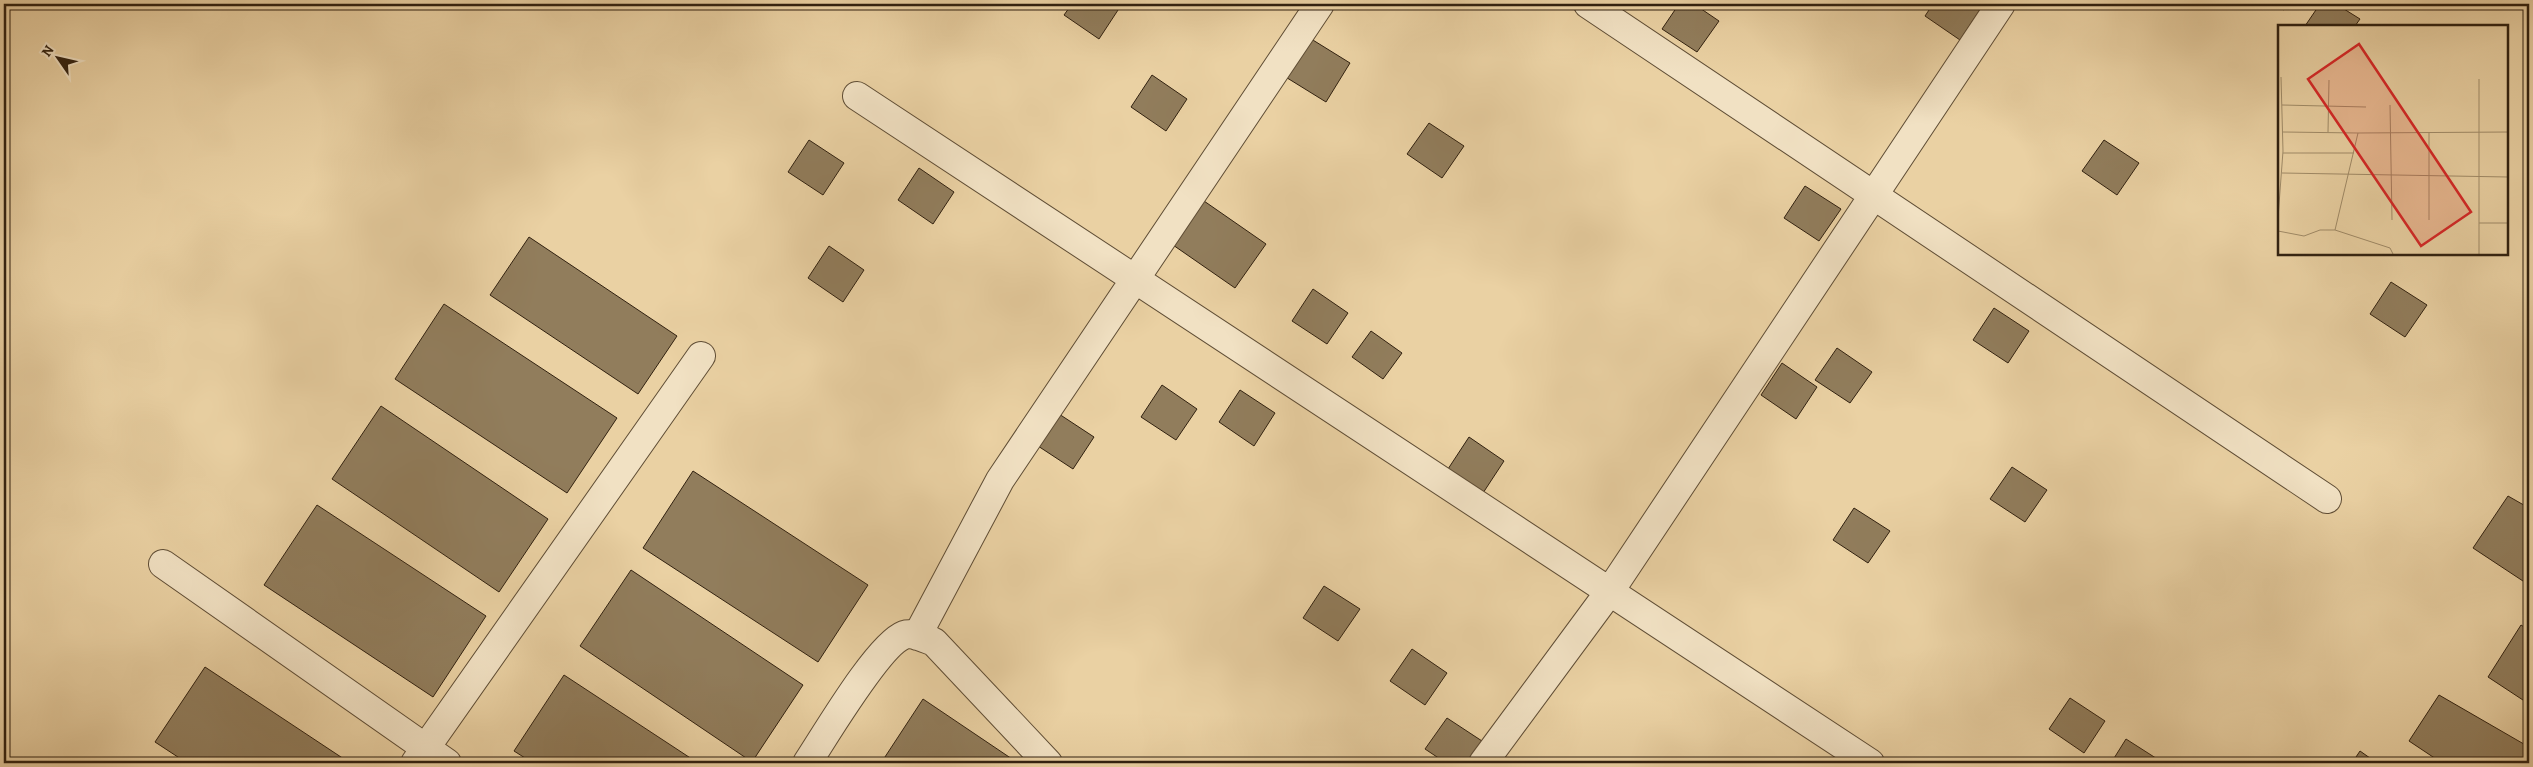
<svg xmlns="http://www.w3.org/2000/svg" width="2533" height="767" font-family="Alegreya,serif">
<rect width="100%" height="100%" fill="#ead1a3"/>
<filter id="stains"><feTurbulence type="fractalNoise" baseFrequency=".004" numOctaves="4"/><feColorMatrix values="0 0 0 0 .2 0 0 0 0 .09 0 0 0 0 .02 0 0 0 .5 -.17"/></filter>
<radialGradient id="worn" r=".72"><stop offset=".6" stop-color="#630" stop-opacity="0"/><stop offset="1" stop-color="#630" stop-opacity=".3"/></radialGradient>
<!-- building -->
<path fill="#917d5c" stroke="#312110" d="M1072 4H1115L1120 7 1099 39 1064 15Z
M1679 4H1694L1719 21 1697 52 1662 29Z
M1933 4H1975L1981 8 1960 40 1925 16Z
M2275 4H2288L2284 10Z
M2320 4H2336L2360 19 2355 26H2305Z
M1308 37 1350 63 1326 102 1284 76Z
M1152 75 1187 99 1166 131 1131 107Z
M1429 123 1464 146 1442 178 1407 154Z
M809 140 844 163 823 195 788 172Z
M2104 140 2139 163 2117 195 2082 171Z
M919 168 954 192 933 224 898 200Z
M1805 186 1841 209 1819 241 1784 218Z
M1204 201 1266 244 1235 288 1173 245Z
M529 237 677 336 638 394 490 295Z
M829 246 864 270 843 302 808 278Z
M2391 282 2427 305 2405 337 2370 314Z
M1313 289 1348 313 1327 344 1292 321Z
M444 304 617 418 567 493 395 379Z
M1994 308 2029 331 2008 363 1973 340Z
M1371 331 1402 353 1383 379 1352 357Z
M1837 348 1872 372 1850 403 1815 380Z
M1782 363 1817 387 1796 419 1761 395Z
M1162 385 1197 409 1176 440 1141 417Z
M1240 390 1275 413 1254 446 1219 422Z
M381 406 548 519 499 592 332 479Z
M1059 414 1094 437 1073 469 1038 446Z
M1469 437 1504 461 1483 493 1448 469Z
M2012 467 2047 490 2025 522 1990 499Z
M693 471 868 585 818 662 643 548Z
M2508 496 2529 508V585L2473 548Z
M317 505 486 616 433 697 264 585Z
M1854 508 1890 531 1868 563 1833 540Z
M631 570 803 685 752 762 580 646Z
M1324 586 1360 609 1338 641 1303 618Z
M2521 625 2529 630V704L2488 677Z
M1412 649 1447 673 1425 705 1390 681Z
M205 667 350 763H187L155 742Z
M564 675 698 763H533L514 751Z
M2439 695 2529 747V763H2442L2409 741Z
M2070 698 2105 721 2084 753 2049 729Z
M923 699 1018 763H881Z
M1447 718 1482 741 1467 763H1446L1425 749Z
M2126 739 2162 762 2161 763H2111Z
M2360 751 2377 763H2352Z"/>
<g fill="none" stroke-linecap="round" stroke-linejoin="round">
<!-- street casing -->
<g stroke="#5f4d35" stroke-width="30">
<path id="street" d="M1588 4 2327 499
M857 96 1870 763
M163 564 447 763
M917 636 1000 480 1320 4
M415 763 701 356
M807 763C825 736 878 645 904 635 913 632 926 639 934 642L1048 763
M1483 763 1610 591 2001 4"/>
</g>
<!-- street -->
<use href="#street" stroke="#f1e1c3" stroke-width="28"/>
</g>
<!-- overview -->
<g transform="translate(2278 25)">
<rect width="230" height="230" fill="#ead1a3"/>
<path fill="none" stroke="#a08b68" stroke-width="1" d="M4 80 88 82M112 80 114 195M5 107 80 108 57 205M50 107 51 55M151 107V195M80 108 230 107M5 128H76M4 148 230 152M0 193 5 126 3 52M201 198H230M0 206 26 211 42 205H57L112 223 115 229M201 229V54"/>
<path fill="#d62828" fill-opacity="0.15" stroke="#d62828" stroke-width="2.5" d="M81 19 193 187 143 221 30 54Z"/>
<rect width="230" height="230" fill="none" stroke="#312110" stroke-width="2.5"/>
</g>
<!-- margin -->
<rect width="2533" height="767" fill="none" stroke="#ead1a3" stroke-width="20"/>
<rect x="5" y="5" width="2523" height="757" fill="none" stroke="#312110" stroke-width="2.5"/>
<rect x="10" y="10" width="2513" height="747" fill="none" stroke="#312110"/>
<!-- north arrow -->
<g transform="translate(58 58) rotate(304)" stroke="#f1e1c3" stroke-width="4" paint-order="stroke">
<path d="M0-4L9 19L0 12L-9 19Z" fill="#312110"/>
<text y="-8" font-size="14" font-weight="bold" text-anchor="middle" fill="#312110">N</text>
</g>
<rect width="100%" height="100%" filter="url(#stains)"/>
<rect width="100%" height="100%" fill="url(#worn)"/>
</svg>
